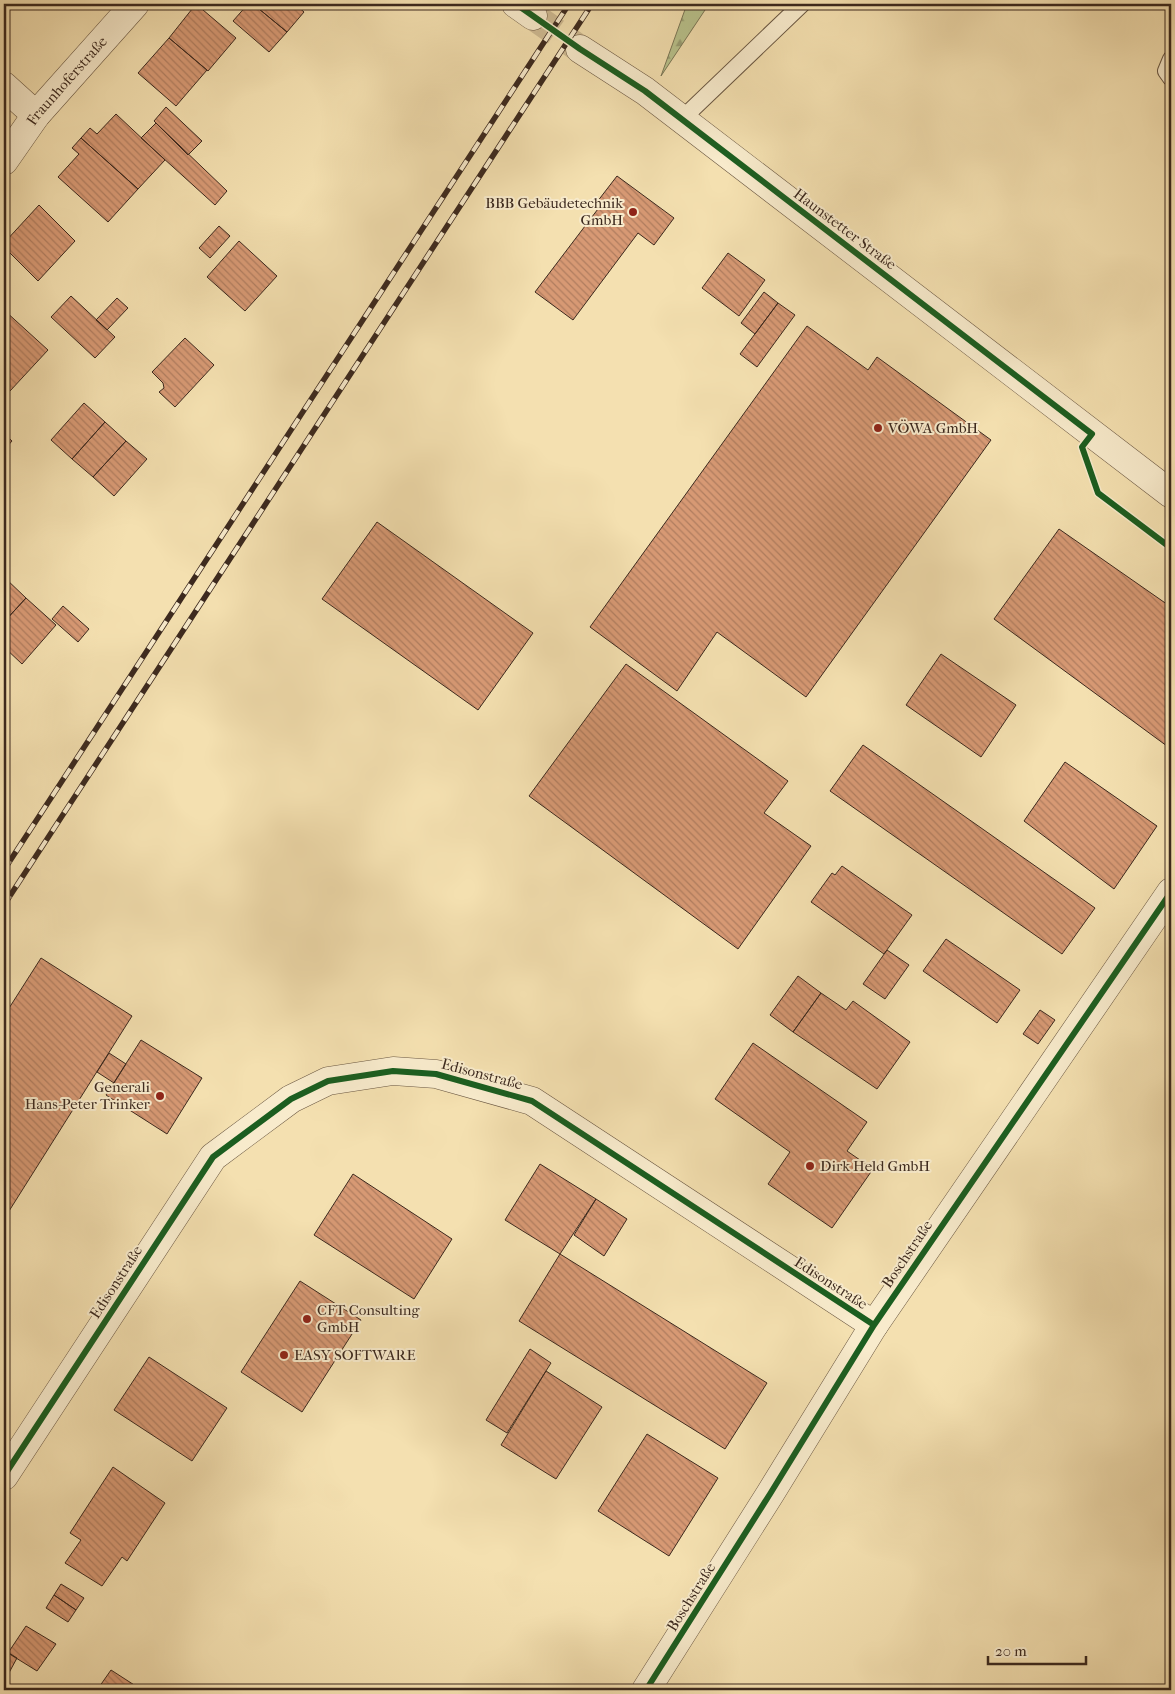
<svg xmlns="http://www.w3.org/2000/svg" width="1175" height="1694" font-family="'IM FELL French Canon',serif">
<defs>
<pattern id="forest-firs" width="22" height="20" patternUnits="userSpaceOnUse" patternTransform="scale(1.25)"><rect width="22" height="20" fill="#b9c38d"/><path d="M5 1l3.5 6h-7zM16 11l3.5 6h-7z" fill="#989e73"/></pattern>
<pattern id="building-back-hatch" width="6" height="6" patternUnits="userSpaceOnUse" patternTransform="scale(1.25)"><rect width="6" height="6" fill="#d79974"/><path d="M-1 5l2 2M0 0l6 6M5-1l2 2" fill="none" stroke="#b07d5f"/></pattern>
</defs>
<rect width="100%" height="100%" fill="#f4e0b0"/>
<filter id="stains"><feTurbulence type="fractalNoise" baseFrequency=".004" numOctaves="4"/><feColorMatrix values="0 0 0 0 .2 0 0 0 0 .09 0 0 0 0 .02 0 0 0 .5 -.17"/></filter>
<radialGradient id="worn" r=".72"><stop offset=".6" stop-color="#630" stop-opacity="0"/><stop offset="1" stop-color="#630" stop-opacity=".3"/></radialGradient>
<!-- forest -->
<path fill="url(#forest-firs)" stroke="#7a7656" d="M687 4H709L661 76Z"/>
<!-- building -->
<path fill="url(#building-back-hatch)" stroke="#3c291e" d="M196 4 236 38 208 71 169 38Z
M248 4H253L287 32 269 52 233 21Z
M253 4H295L304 12 287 32Z
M169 38 207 70 176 106 138 73Z
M166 107 202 141 188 155 154 121Z
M116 114 165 160 138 189 81 138 90 128 97 134Z
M156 123 227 191 215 205 141 138Z
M81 138 138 189 108 222 58 177 79 154 72 148Z
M617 176 674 218 654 245 638 233 573 320 535 292 601 205 597 202Z
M39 205 75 241 38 281 4 247V243Z
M219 226 230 236 210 258 199 248Z
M239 241 277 276 245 311 207 277Z
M728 253 765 280 739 316 702 288Z
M764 292 778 303 755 334 741 323Z
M71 296 115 337 95 358 51 317Z
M117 298 128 308 107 330 96 320Z
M778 303 795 315 757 367 740 354Z
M4 310 48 350 10 391 4 385Z
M807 326 868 370 877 357 991 440 806 697 717 632 677 691 590 627Z
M185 338 214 365 175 407 159 392 164 388 163 383 152 372Z
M84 403 105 422 72 459 51 440Z
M105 422 126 441 93 477 72 459Z
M4 433 12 441 4 450Z
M126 441 147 459 114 496 93 477Z
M377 522 533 633 478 710 322 599Z
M1059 529 1171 607V749L994 619Z
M4 577 26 598 4 622Z
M26 598 56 625 22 664 4 647V622Z
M63 606 89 629 78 642 52 619Z
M941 654 1016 705 981 757 906 705Z
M626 664 788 781 764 813 811 846 738 949 529 796Z
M863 745 1095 908 1062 954 830 791Z
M1065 762 1157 826 1114 889 1024 821Z
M842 866 912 915 884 954 811 902 832 873 835 875Z
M946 939 1020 990 997 1023 923 971Z
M887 950 909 965 885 999 863 984Z
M41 958 132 1016 4 1219V1016Z
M798 976 821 993 793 1032 770 1015Z
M821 993 846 1010 853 1001 910 1042 877 1089 793 1032Z
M1040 1010 1055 1020 1038 1044 1023 1034Z
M141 1040 202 1078 167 1134 106 1095Z
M753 1043 867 1122 847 1151 873 1169 832 1228 768 1184 790 1152 715 1099Z
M109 1053 126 1064 114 1083 97 1072Z
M540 1164 596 1199 560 1254 505 1220Z
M353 1174 452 1239 414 1299 314 1235Z
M596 1199 627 1219 604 1256 574 1235Z
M560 1254 767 1383 725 1449 519 1321Z
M300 1281 361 1320 302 1412 241 1372Z
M530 1349 551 1363 507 1433 486 1420Z
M149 1357 227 1408 192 1461 114 1410Z
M546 1371 602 1407 556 1479 501 1445Z
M647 1434 718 1478 669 1556 598 1511Z
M113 1467 165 1503 127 1561 122 1557 102 1586 65 1563 81 1540 70 1533Z
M61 1584 84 1598 76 1610 54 1595Z
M54 1595 76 1610 68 1622 46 1608Z
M26 1626 56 1644 37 1671 8 1653Z
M4 1650 17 1658 4 1682Z
M111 1670 142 1690H97Z"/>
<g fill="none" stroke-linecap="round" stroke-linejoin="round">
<!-- tertiary-tunnel -->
<path stroke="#cfbb93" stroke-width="28" stroke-dasharray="28 14" stroke-linecap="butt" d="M533 16 580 49"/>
<!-- service casing -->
<g stroke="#6a5742" stroke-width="18">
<path id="service" d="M1171 59 1166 71 1171 78
M682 119 802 4"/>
</g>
<!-- minor casing -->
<g stroke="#6a5742" stroke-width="29">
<g id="minor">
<path d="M4 86 36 115"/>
<path id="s1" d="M4 161 36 115 135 4"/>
<path d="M4 1476 213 1157 291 1099 328 1081 393 1071 436 1074 532 1101 874 1325"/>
<path d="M646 1690 770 1494 874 1325 1171 892"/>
</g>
</g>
<!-- tertiary casing -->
<g stroke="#6a5742" stroke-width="29">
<path id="tertiary" d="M516 4 533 16
M580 49 645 91 1171 494"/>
</g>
<!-- service -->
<use href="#service" stroke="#f8ebcc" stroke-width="16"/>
<!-- minor -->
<use href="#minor" stroke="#f8ebcc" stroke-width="28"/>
<!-- tertiary -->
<use href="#tertiary" stroke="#f8ebcc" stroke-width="28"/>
<!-- rail casing -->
<g stroke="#3c291e" stroke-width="5.5">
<path id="rail" d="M4 870 569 4
M4 905 592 4"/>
</g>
<!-- rail -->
<use href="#rail" stroke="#f8ebcc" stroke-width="4" stroke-dasharray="11" stroke-linecap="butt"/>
<!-- cycleway casing -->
<g stroke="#f8ebcc" stroke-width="9">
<path id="cycleway" d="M516 4 580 49 645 91 1092 434 1082 447 1098 493 1171 548
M4 1476 213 1157 291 1099 328 1081 393 1071 436 1074 532 1101 874 1325
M646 1690 770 1494 874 1325 1171 892"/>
</g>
<!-- cycleway -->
<use href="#cycleway" stroke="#1b5e20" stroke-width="6"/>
</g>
<!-- markers -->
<g fill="#8f2418" stroke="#f8ebcc" stroke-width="2">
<circle cx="633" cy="212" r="5"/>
<circle cx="878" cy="428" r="5"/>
<circle cx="160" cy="1096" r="5"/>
<circle cx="810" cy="1166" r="5"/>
<circle cx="307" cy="1319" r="5"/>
<circle cx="284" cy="1355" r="5"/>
</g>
<g text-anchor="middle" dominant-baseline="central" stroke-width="4" stroke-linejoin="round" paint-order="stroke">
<!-- street labels -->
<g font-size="15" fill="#3c291e" stroke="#f8ebcc">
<text stroke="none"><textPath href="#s1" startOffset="102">Fraunhoferstraße</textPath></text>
<text transform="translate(845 229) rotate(37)">Haunstetter Straße</text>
<text transform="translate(482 1074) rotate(15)">Edisonstraße</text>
<text transform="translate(907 1254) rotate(-56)">Boschstraße</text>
<text transform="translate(116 1282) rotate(-57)">Edisonstraße</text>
<text transform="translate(831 1283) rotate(33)">Edisonstraße</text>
<text transform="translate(691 1597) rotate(-58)">Boschstraße</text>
</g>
<!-- poi labels -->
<g font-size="15" fill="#3c291e" stroke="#f8ebcc" text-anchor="start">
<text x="623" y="203" text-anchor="end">BBB Gebäudetechnik<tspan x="623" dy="17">GmbH</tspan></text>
<text x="888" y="428">VÖWA GmbH</text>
<text x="150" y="1087" text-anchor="end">Generali<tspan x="150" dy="17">Hans-Peter Trinker</tspan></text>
<text x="820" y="1166">Dirk Held GmbH</text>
<text x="317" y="1310">CFT Consulting<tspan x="317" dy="17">GmbH</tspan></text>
<text x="294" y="1355">EASY SOFTWARE</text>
</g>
</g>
<!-- margin -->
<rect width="1175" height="1694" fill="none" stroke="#f4e0b0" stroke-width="20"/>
<rect x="5" y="5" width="1165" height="1684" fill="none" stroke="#3c291e" stroke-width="2.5"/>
<rect x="10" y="10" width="1155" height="1674" fill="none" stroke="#3c291e"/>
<!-- scale -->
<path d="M988 1656v8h98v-8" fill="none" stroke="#3c291e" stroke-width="2.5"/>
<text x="995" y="1656" font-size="15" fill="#3c291e" stroke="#f8ebcc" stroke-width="4" paint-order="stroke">20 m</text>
<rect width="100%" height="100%" filter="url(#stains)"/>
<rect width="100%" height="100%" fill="url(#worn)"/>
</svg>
